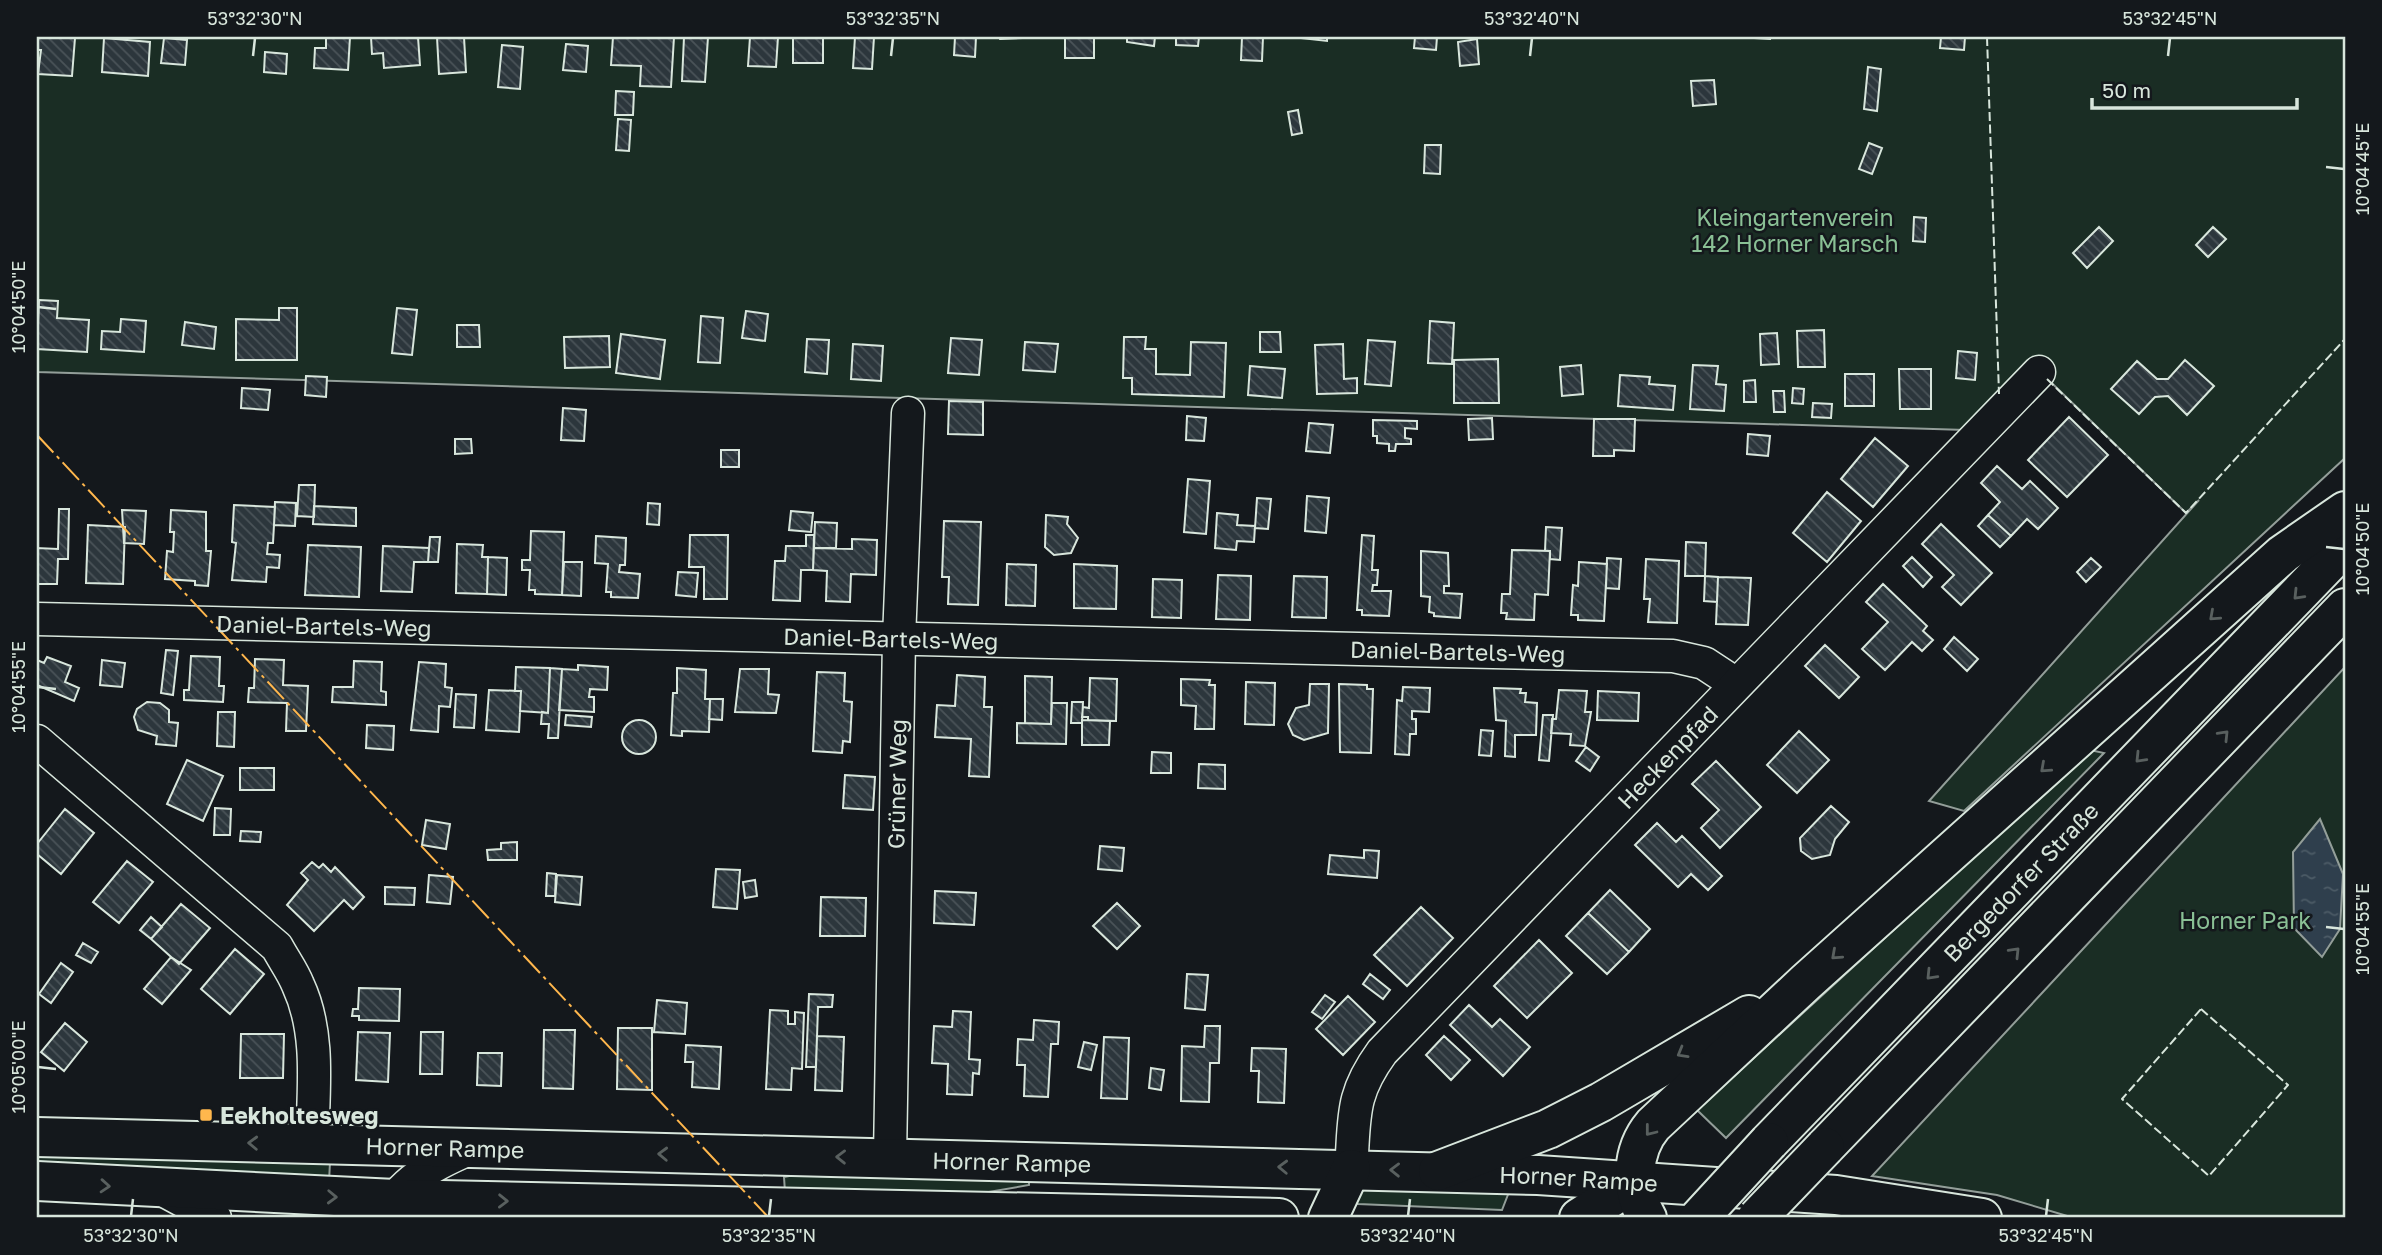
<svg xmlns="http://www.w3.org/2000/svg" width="2382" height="1255" font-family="'Golos Text',sans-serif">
<defs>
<pattern id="water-ripples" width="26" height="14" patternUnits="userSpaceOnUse" patternTransform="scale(1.75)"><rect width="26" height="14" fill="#2f3f4d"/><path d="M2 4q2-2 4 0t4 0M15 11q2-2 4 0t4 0" fill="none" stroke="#4c5b66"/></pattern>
<pattern id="building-back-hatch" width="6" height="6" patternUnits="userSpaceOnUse" patternTransform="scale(1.75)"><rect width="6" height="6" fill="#2c363c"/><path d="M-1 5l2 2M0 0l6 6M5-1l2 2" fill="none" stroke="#4a5358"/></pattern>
</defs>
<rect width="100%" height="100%" fill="#14181c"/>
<!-- green -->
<path fill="#1a2d24" stroke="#939e99" stroke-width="2" d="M37 37H2345V458L1964 811 1929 801 2199 500 2186 513 2031 363 1966 430 37 372Z
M2345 667V1218H2074L1997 1195 1872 1176Z
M2090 750 2104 753 1726 1138 1697 1110Z
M37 1154 330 1162 329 1182 37 1166Z
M810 1172 1029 1178V1185L971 1195 785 1192 784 1177Z
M1360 1183 1509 1192 1502 1210 1358 1204 1353 1200Z"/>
<!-- water -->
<path fill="url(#water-ripples)" stroke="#939e99" stroke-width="2" d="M2320 819 2343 874 2340 929 2322 957 2294 928 2293 852Z"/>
<!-- building -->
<path fill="url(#building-back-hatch)" stroke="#d8e6dc" stroke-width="2" d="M37 37 75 38 72 76 38 74 41 50H37Z
M326 37H350L348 70 314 68 315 48H326Z
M371 37H418L420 65 384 68 383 53 372 54Z
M437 37H464L466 72 439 74Z
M613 37H674L671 87 640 86 641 66 611 65Z
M684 37H708L705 82 682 81Z
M750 37H778L776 67 748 66Z
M793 37H823V63H793Z
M855 37H874L872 69 853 68Z
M955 37H976L975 57 954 55Z
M999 37H1048L1000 39Z
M1065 37H1094V58H1065Z
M1127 37H1155L1154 46 1127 42Z
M1176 37H1199L1198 46 1176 45Z
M1242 37H1263L1262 61 1241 60Z
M1292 37H1327V41Z
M1415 37H1437L1436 50 1414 48Z
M1737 37H1770V39Z
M1941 37H1965L1964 50 1940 48Z
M104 38 150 42 148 76 102 72Z
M164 38 187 40 185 65 161 63Z
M1477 39 1479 64 1460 66 1458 42Z
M566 44 588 46 586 72 563 70Z
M502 45 523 47 520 89 498 87Z
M265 52 287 54 286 74 264 72Z
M1868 67 1881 69 1877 111 1864 109Z
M1714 80 1716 104 1693 106 1691 81Z
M616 91 634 92 633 115H615Z
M1298 110 1302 133 1292 135 1288 112Z
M618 119 631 120 629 151 616 150Z
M1869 143 1882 148 1872 174 1859 169Z
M1425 145H1441L1440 174 1424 173Z
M1914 217 1926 218 1925 242 1913 241Z
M2099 227 2113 241 2087 268 2073 253Z
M2213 227 2226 239 2208 257 2196 245Z
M39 300 58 301 57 318 89 320 87 352 37 349Z
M279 308H297V360H236V319L279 320Z
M397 308 417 310 412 355 392 353Z
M746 311 768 314 765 341 742 338Z
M701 316 723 318 720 363 698 362Z
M121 319 146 321 144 352 101 349 102 331 120 332Z
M1430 321 1454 323 1452 364 1428 363Z
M185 322 216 327 214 349 182 345Z
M457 325H479L480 347H457Z
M1824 330 1825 367H1798L1797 331Z
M1260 332H1280L1281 352H1260Z
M1777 333 1779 364 1761 365 1760 334Z
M621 334 665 340 660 379 616 373Z
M609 336 610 367 565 368 564 337Z
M1124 337H1146L1145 349H1156V374L1190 375 1191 342 1226 343 1224 397 1132 394V378H1123Z
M951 338 982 340 979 375 948 373Z
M807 339 829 340 827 374 805 372Z
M1368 340 1395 342 1391 386 1365 384Z
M1025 342 1058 344 1055 372 1023 370Z
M853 344 883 346 881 381 851 379Z
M1343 344 1344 379 1357 378V393L1317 394 1315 345Z
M1958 351 1977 353 1975 380 1956 378Z
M1498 359 1499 403H1454V360Z
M2185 360 2214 386 2187 415 2168 396 2155 397 2139 414 2111 389 2137 361 2157 379H2168Z
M1581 365 1583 394 1562 396 1560 367Z
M1693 365 1718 366 1716 384 1726 385 1724 411 1690 409Z
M1250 366 1285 369 1282 398 1248 395Z
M1899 369H1931V409H1900Z
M1845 374H1874V406H1845Z
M1620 375 1650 377 1649 384 1675 386 1673 410 1618 406Z
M306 376 327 377 326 397 305 395Z
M1755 380 1756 402H1744V381Z
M242 388 270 390 268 410 241 408Z
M1793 388 1804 389 1803 404 1792 403Z
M1773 391H1784L1785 412H1774Z
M949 401 983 402V435L948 434Z
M1813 403 1832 404 1831 418 1812 417Z
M563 408 586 410 584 441 561 440Z
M1187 416 1206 418 1204 441 1186 440Z
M2069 417 2108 455 2067 497 2028 460Z
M1492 418 1493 439 1469 440 1468 419Z
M1594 419H1635L1634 451 1614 450V456H1593Z
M1373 420 1417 421V429L1405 428V438L1411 439V444H1396L1395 451H1389V444L1377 443V436H1373Z
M1309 423 1333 425 1330 453 1306 451Z
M1748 434 1770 436 1768 456 1747 454Z
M1875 438 1908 466 1873 507 1841 479Z
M455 439H471L472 453 455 454Z
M721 450H739V467H721Z
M1997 466 2022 489 2030 481 2058 508 2038 529 2027 519 2011 536 1988 515 2000 502 1981 483Z
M1188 479 1210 481 1206 534 1184 532Z
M299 485H315L314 517 297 516Z
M1827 492 1861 521 1827 562 1793 533Z
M1307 496 1329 498 1326 533 1305 531Z
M1257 498 1271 499 1268 529 1255 528Z
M275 502 296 503 295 526 274 525Z
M648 503 660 504 659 525 647 524Z
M234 505 275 507 273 543H268L267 554 280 555 279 568 267 567 266 582 232 580 236 543 232 542Z
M314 506 356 508V526L313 524Z
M59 509H69L68 559H58L57 584H37V548L58 549Z
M122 510 146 511 144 544 124 543Z
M171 510 206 512V551H211L208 586 195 585V581L165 579 167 551 173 552 174 532H170Z
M791 511 813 513 811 532 789 530Z
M1217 513 1238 515 1237 525 1255 526 1254 542 1237 541 1236 550 1215 548Z
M1046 515 1068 517 1067 524 1078 538 1071 553 1054 555 1045 547Z
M1988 515 2011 536 2000 547 1978 526Z
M944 521 981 522 978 605 948 604 949 577H942Z
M815 522 837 523 836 548H814Z
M1941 524 1992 573 1961 605 1942 587 1954 575 1922 544Z
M88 525 125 527 123 584 86 583Z
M1546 527 1562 528 1560 560 1550 559V551H1545Z
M531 531 564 532 562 595 535 594V590H529L530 570H522V560H530Z
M690 535H728L727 599H704V567H689Z
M806 535H814L813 570H801L800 601 773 600 775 561H785L786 546H806Z
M1362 535 1374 536 1372 570H1378L1377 585H1373L1372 591H1391L1389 616 1362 615V610H1357Z
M596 536 626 538 625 565H620L619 572 640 574 638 598 611 597V592H606L608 564 595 563Z
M430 537H440L438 562H428Z
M852 539 877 540 876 575 851 574 850 602 826 601 827 571 813 570 814 548 852 549Z
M1686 542 1706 543 1705 576H1685Z
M457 544 483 545 482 557H488L487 594 456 593Z
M308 545 361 547 359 597 305 595Z
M383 546 429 548 428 562H414L412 592 381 591Z
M1512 550 1550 551 1548 595 1535 594 1534 620 1506 619 1507 613H1501L1502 594H1510Z
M1421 551 1448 553 1449 586H1444V593L1462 594 1460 618 1434 616V613L1429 612 1430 597 1421 596Z
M488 557 507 558 506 595 487 594Z
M1912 557 1932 577 1923 587 1903 566Z
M1607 558 1621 559 1619 589 1606 588Z
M2091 558 2101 567 2086 582 2077 572Z
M1646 559 1679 561 1677 623 1648 622 1650 599H1644Z
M564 562H582L581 596 562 595Z
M1579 562 1607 564 1604 621 1578 620V615H1571L1573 585 1578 586Z
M1007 564 1036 565 1035 606 1006 605Z
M1074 564 1117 566 1116 609 1074 608Z
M678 572 698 573 696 597 676 595Z
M1218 575 1251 576 1250 620 1216 619Z
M1294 576 1327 577 1326 618 1292 617Z
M1705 576 1718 577 1717 602 1704 601Z
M1718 577 1751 578 1748 625 1716 624Z
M1153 579 1182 580 1181 618 1152 617Z
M1883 584 1927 626 1923 631 1933 640 1922 651 1912 642 1885 670 1862 649 1888 622 1866 602Z
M1954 637 1978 659 1967 671 1944 649Z
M1825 645 1859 677 1839 698 1805 666Z
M166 650 178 651 173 695 161 693Z
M191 656 220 657 219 686H224L223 702 184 700V690H189Z
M47 657 71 666 65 682 79 688 74 701 37 685V660L44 663Z
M255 659 284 660 283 685 308 686 306 731H286L287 703 248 702 249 688H254Z
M102 660 125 663 122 687 100 685Z
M354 661 382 662 381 691 386 692V705L332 702 333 687H353Z
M419 662 446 664 445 687 452 688 450 707 439 706 438 732 411 730Z
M578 665 608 667 607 690 590 689 589 697H594V712L559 710 562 669 578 670Z
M516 667 550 668 548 713 520 711 521 691H515Z
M550 668 562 669 558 738H548L549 724H541L542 712 548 713Z
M677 668 706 670 705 699H710L709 732 682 731V736L671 735 673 693H677Z
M740 669H769L768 694 779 695 776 713 735 712Z
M817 672 845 673 844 701 852 702 850 742 843 741 842 753 813 751Z
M957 675 985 677 984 707H992L989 777 969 776 971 739 935 737 937 705 955 706Z
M1025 676 1052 677 1051 724 1025 723Z
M1090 678 1117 679 1116 721 1088 720V717H1082L1083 707 1089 708Z
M1181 679 1210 680 1209 685H1215L1214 729H1195L1196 706 1181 705Z
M1246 682 1275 683 1274 725 1245 724Z
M1310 684H1329L1328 733 1304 740 1293 735 1288 724 1296 708 1309 705Z
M1339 684 1367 685V689H1373L1371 753 1340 752Z
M1403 687 1430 688 1429 712 1412 711V719H1416V734H1410L1409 755 1395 754 1397 700 1402 701Z
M1494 688 1521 689 1520 693H1526L1525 702 1537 703 1536 735H1515V757L1505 756 1506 721 1496 720Z
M489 690 521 691 519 732 486 730Z
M1559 690 1587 691 1585 712H1591L1585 746 1570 745 1571 734 1551 733 1552 719H1556Z
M1598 691 1639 693 1638 721 1597 720Z
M456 694 476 695 474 728 454 727Z
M710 699H723L722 720 709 719Z
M147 702 160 703 169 710V722L178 723 176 746 156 744 157 736 138 730 134 717 137 709Z
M1072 702H1083L1082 723H1071Z
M1052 703H1067L1066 744 1017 743V723L1051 724Z
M218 712H235L234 747 217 746Z
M566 715 592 717 591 727 565 725Z
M1543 715H1553L1549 761 1539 760Z
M1082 720 1110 721 1109 745H1082Z
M622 737a17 17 0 1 1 34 0a17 17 0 1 1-34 0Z
M367 725 394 726 393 750 366 748Z
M1481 730 1493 731 1491 756 1479 755Z
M1799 731 1829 760 1797 793 1767 765Z
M1586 747 1599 757 1590 771 1576 761Z
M1152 752 1171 753V773H1151Z
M187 760 223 776 203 821 167 804Z
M1716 761 1761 807 1720 848 1701 828 1719 810 1692 784Z
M1199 764 1225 765V789L1198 788Z
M240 768H274V790H240Z
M845 775 875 777 873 810 843 808Z
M1831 806 1849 822 1835 839 1830 855 1812 859 1801 851 1800 838Z
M215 808 231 809 230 835H214Z
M65 809 94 833 61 874 37 854V844Z
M426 820 450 824 446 849 422 845Z
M1657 823 1676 842 1682 836 1722 876 1708 890 1691 874 1678 887 1635 845Z
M241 831 261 832 260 842 240 841Z
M517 842V860H488L487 850 501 849V843Z
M1100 846 1124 848 1122 871 1098 869Z
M1364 850 1379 851 1377 878 1328 874 1330 855 1364 858Z
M127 861 153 882 119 923 93 902Z
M312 862 319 868 323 864 331 872 335 867 364 897 353 909 344 900 314 931 287 905 308 880 301 873Z
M716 869 740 870 737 909 713 907Z
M547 873 556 874 555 896H546Z
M429 875 453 877 450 904 427 902Z
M557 875 582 877 580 905 555 902Z
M755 880 757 896 745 898 743 882Z
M385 887 415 888 414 905 385 904Z
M1610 890 1650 929 1629 952 1588 913Z
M935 891 976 893 974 925 934 923Z
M821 897 866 898 865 936H820Z
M1117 903 1140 926 1117 949 1093 926Z
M181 904 210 928 179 964 151 939Z
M1421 907 1453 938 1407 986 1374 955Z
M1588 913 1629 952 1607 974 1566 936Z
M151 917 162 927 151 939 140 930Z
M1539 940 1572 973 1527 1018 1494 986Z
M83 943 98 952 91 963 76 955Z
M235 949 264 974 230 1014 201 989Z
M171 957 191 970 162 1004 144 989Z
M61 963 73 972 51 1003 39 994Z
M1187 974 1208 975 1205 1010 1185 1008Z
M1370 974 1390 990 1383 999 1363 984Z
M359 988 400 989 399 1021 359 1020V1016H352L353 1009H358Z
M809 994 833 995 832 1007H818L816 1067H806Z
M1325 995 1335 1002 1322 1019 1312 1012Z
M1348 996 1375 1022 1343 1055 1316 1029Z
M657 1000 687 1003 685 1034 654 1032Z
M1469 1005 1492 1027 1500 1019 1530 1047 1503 1076 1450 1025Z
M770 1010 788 1011V1024H795V1012L804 1013 802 1069 792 1068 791 1090 766 1089Z
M953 1011 971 1012 969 1059 980 1060 979 1074 973 1073 972 1095 947 1094 948 1064 932 1063 934 1026 952 1027Z
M1034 1020 1059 1022 1058 1044H1051L1048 1097 1024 1096 1025 1065H1017L1018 1039 1033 1040Z
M65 1023 87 1042 64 1071 41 1052Z
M1205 1026H1220L1219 1063H1210L1209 1102 1181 1101 1182 1046 1204 1047Z
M618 1028H652V1090L617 1089Z
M544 1030H575L573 1089 543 1088Z
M358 1032 390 1033 388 1082 356 1080Z
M421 1032H443L442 1074H420Z
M241 1034H284L283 1078H240Z
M817 1036 844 1037 842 1091 815 1090Z
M1444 1036 1470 1060 1451 1080 1426 1055Z
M1104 1037 1129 1038 1127 1099 1101 1098Z
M1084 1042 1097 1045 1091 1070 1078 1067Z
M686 1045 721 1047 719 1089 692 1087 693 1062H685Z
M1252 1048 1286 1049 1284 1103 1258 1102 1259 1071H1251Z
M478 1053H502L501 1086 477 1085Z
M1151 1068 1164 1070 1161 1090 1149 1088Z"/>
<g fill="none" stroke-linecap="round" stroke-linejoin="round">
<!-- minor casing -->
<g stroke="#d8e6dc" stroke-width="35">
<g id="minor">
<path id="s1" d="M37 619 1673 656 1704 663 1736 684"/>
<path d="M37 741 277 947C284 960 293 972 298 985 321 1034 313 1092 312 1145"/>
<path id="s2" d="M890 1157 899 639 908 413"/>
<path id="s3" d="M1351 1169C1355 1117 1350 1096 1382 1052L2039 372"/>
<path d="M163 1190 215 1218"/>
<path d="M382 1218C401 1181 432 1165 469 1149"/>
</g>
</g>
<!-- major casing -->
<g stroke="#d8e6dc" stroke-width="42">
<g id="major">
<path id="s4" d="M37 1137 1538 1175 1836 1195 1982 1218"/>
<path d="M37 1181 395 1199 1279 1218"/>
<path d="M1328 1218 1351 1169"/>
</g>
</g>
<!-- highway casing -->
<g stroke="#d8e6dc" stroke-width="42">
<g id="highway">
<path id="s5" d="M1769 1142 2345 546"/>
<path d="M1825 1147 2345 608"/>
<path d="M1438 1171 1548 1129 1601 1102 1749 1015"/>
<path d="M1579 1218 1635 1182"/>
<path d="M1647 1218C1630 1190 1631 1151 1653 1125L1806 982 2283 554 2345 511"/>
</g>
</g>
<!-- minor -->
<use href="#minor" stroke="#14181c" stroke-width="32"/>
<!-- major -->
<use href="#major" stroke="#14181c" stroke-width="38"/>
<!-- highway -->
<use href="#highway" stroke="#14181c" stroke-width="38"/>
<!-- highway-bridge casing -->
<g stroke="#d8e6dc" stroke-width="42" stroke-linecap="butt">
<path id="highway-bridge" d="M1699 1218 1769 1142
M1757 1218 1825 1147"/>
</g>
<!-- highway-bridge -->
<use href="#highway-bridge" stroke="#14181c" stroke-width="38"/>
<!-- fence -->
<path stroke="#d8e6dc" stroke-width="2" stroke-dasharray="9 3.5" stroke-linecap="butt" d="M1987 37 1999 394
M2047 379 2186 513 2345 339
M2201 1009 2288 1085 2209 1176 2122 1099Z"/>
<!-- power -->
<path stroke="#ffb74d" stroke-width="2" stroke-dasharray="24 5 3.5 5" stroke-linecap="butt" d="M37 435 769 1218"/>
</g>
<!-- one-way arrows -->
<defs><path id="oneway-chevron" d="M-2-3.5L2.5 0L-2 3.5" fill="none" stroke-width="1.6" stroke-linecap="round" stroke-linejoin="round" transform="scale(1.75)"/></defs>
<g stroke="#59605f">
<use href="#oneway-chevron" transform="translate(2298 595) rotate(134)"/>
<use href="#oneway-chevron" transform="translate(2214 616) rotate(138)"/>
<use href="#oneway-chevron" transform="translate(2224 735) rotate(-46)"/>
<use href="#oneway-chevron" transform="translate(2140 758) rotate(134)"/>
<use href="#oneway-chevron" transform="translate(2045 768) rotate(138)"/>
<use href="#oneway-chevron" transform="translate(2015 952) rotate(-46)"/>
<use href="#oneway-chevron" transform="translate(1836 955) rotate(138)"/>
<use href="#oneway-chevron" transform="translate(1931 975) rotate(134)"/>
<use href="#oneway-chevron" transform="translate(1682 1053) rotate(150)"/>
<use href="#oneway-chevron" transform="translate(1650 1131) rotate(128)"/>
<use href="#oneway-chevron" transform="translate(253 1143) rotate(-178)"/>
<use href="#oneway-chevron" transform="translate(663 1154) rotate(-178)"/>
<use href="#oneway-chevron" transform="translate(841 1157) rotate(-179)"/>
<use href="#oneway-chevron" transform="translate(1283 1167) rotate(-178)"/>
<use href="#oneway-chevron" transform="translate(1395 1170) rotate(-179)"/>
<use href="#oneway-chevron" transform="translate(105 1186) rotate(4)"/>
<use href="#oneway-chevron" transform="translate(332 1197) rotate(2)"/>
<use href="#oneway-chevron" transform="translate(503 1201) rotate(1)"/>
</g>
<!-- ticks -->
<path fill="none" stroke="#d8e6dc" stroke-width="2.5" d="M253 56 255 38M891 56 893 38M1530 56 1532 38M2168 56 2170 38M2326 167 2344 169M38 307 56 309M2326 547 2344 549M38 687 56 689M2326 927 2344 929M38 1067 56 1069M131 1216 133 1199M769 1216 771 1199M1408 1216 1410 1199M2046 1216 2048 1199"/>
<!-- markers -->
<rect fill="#ffb74d" stroke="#14181c" stroke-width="2.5" x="199" y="1108" width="14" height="14" rx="3.5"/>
<g text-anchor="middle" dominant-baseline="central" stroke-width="5" stroke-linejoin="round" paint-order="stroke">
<!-- park labels -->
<g font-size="23" fill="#8ac095" stroke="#14181c">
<text x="1795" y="217">Kleingartenverein<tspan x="1795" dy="26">142 Horner Marsch</tspan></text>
<text x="2245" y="920">Horner Park</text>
</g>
<!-- street labels -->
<g font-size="23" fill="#d8e6dc" stroke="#14181c">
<text stroke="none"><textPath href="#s1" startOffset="287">Daniel-Bartels-Weg</textPath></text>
<text stroke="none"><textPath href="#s1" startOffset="854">Daniel-Bartels-Weg</textPath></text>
<text stroke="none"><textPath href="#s1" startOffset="1421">Daniel-Bartels-Weg</textPath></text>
<text stroke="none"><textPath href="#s3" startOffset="534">Heckenpfad</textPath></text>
<text stroke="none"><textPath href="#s2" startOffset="373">Grüner Weg</textPath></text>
<text stroke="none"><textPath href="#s5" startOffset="362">Bergedorfer Straße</textPath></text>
<text stroke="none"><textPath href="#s4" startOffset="408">Horner Rampe</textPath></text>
<text stroke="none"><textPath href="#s4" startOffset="975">Horner Rampe</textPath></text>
<text stroke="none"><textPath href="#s4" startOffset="1542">Horner Rampe</textPath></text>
</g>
<!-- poi labels -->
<g font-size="23" font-weight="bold" fill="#d8e6dc" stroke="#14181c" text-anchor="start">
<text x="220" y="1115">Eekholtesweg</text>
</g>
</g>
<!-- border -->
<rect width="2382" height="1255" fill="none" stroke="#14181c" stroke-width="77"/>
<!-- scale -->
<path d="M2092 98v10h205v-10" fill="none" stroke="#d8e6dc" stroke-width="3.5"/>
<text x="2102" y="98" font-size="21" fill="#d8e6dc" stroke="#14181c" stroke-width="5" paint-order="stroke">50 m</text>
<rect x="38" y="38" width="2306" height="1178" fill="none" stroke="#d8e6dc" stroke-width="2.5"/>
<g font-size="18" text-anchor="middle" fill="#d8e6dc">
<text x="255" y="25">53°32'30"N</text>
<text x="893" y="25">53°32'35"N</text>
<text x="1532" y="25">53°32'40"N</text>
<text x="2170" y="25">53°32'45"N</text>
<text transform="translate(2363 169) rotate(-90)" y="6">10°04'45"E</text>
<text transform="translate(19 307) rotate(-90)" y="6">10°04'50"E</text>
<text transform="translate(2363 549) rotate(-90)" y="6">10°04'50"E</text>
<text transform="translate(19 687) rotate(-90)" y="6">10°04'55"E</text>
<text transform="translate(2363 929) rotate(-90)" y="6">10°04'55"E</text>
<text transform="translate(19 1067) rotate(-90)" y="6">10°05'00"E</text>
<text x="131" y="1242">53°32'30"N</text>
<text x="769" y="1242">53°32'35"N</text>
<text x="1408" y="1242">53°32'40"N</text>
<text x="2046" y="1242">53°32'45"N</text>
</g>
</svg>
